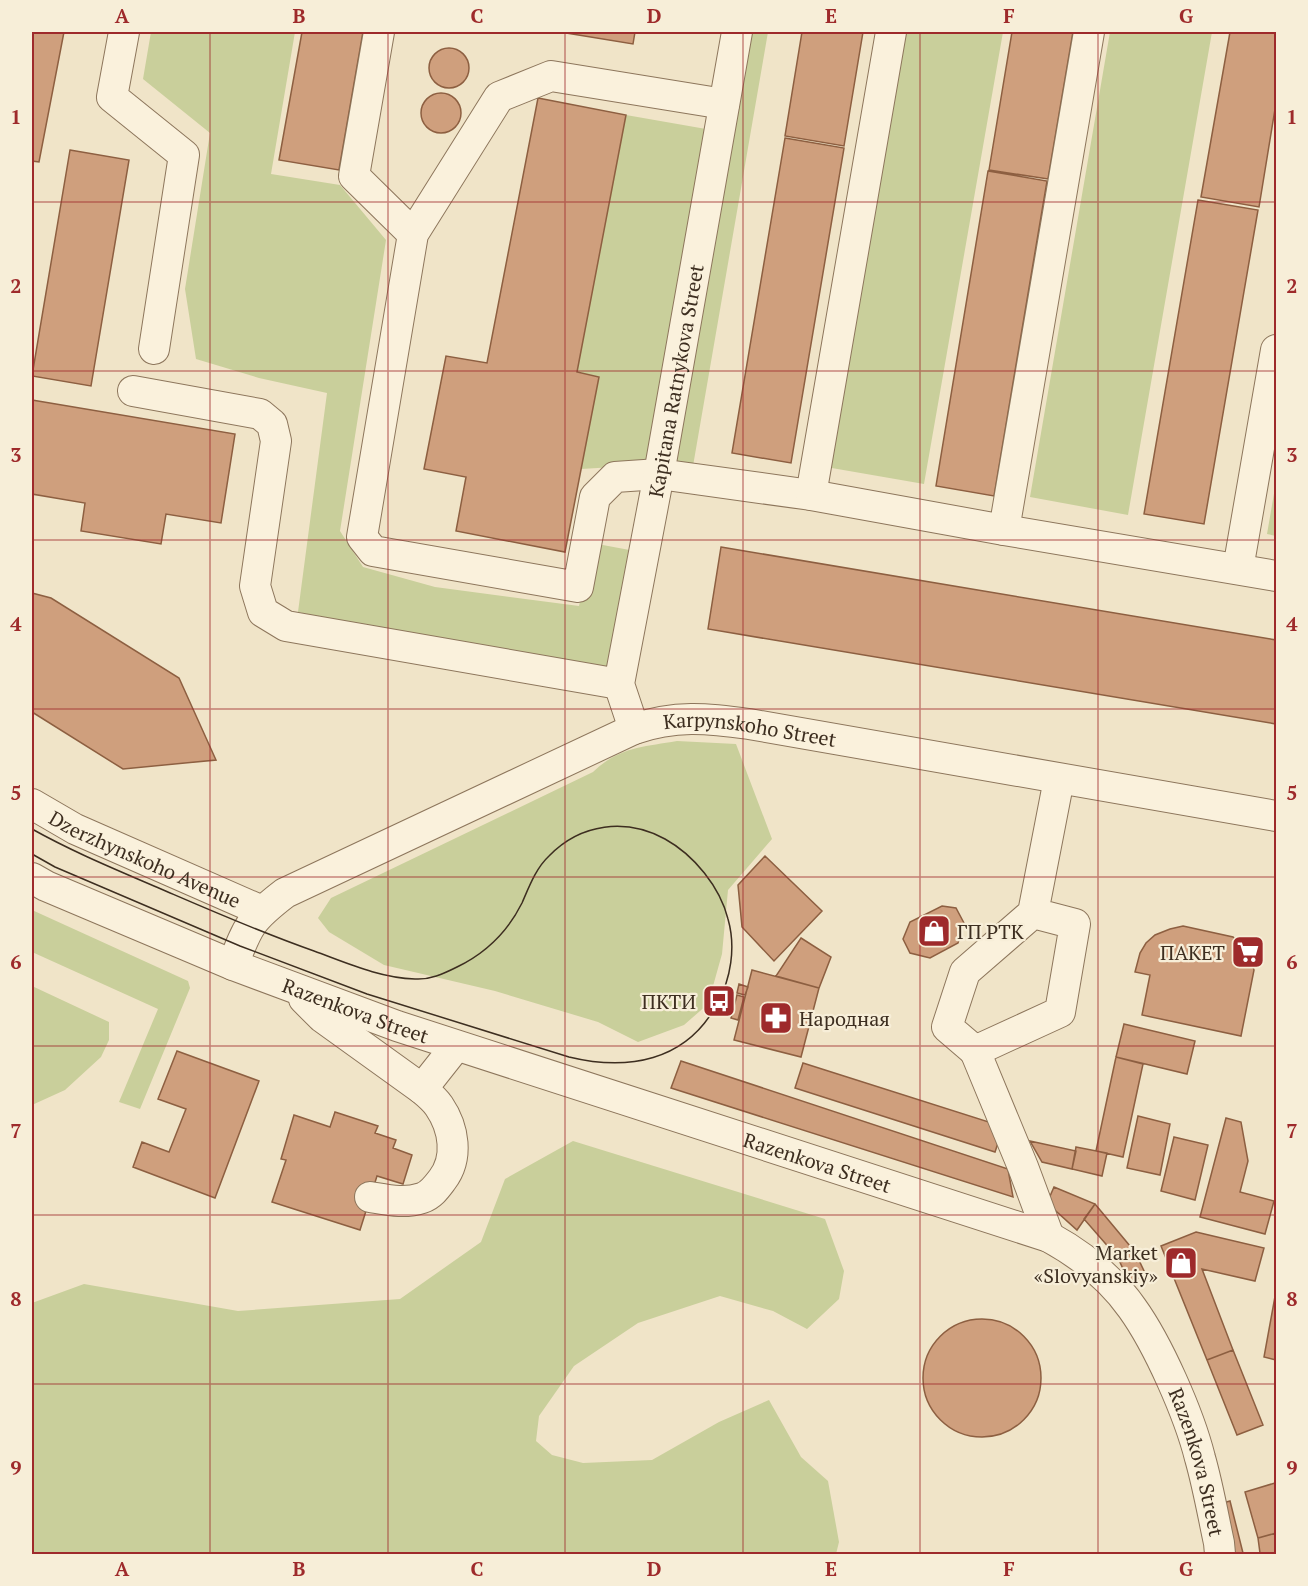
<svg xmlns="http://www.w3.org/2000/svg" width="1308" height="1586" font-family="'PT Serif',serif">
<rect width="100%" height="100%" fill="#f0e4c8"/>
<!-- green -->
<path fill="#c9cf9b" d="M151 32H295L271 174 340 185 386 240 340 531 363 567 435 587 579 606 592 543 635 551 611 667 575 673 298 612 327 393 259 378 196 359 185 289 210 133 143 79Z
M748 32H768L693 466 678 463 675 459Z
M901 32H1003L924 484 826 467Z
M1110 32H1212L1128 515 1030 497Z
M626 115 706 129 648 465 581 469 599 377 577 372Z
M1276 482V536L1267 534Z
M677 741 736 744 772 839 728 890 722 954 708 1004 684 1025 638 1042 598 1022 495 991 384 965 329 932 318 918 331 898 593 772C619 747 643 747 677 741Z
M32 910 188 981 190 988 140 1109 119 1102 158 1009 32 952Z
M32 986 109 1022V1040L101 1057 65 1090 32 1105Z
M573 1141 825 1219 844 1271 839 1299 807 1329 773 1311 720 1296 638 1323 574 1366 539 1416 536 1441 552 1455 583 1463 652 1460 719 1422 769 1400 801 1457 828 1481 839 1542 836 1554H32V1303L84 1284 238 1311 400 1299 481 1242 505 1179Z"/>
<!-- building -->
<path fill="#cf9f7d" stroke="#8d5f41" stroke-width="1.5" d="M32 32H64L39 162 32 161Z
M302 32H363L339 170 279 160Z
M560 32H635L633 44Z
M802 32H863L844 146 785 136Z
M1012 32H1073L1048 179 989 170Z
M1230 32H1276V103L1259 207 1201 197Z
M429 68a20 20 0 1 1 40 0a20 20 0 1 1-40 0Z
M421 113a20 20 0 1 1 40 0a20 20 0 1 1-40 0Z
M538 98 626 115 577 372 599 377 565 552 456 531 466 477 424 469 446 356 487 363Z
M785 138 844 148 791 463 732 453Z
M70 150 129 160 91 386 32 376Z
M988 171 1047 181 994 496 936 486Z
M1198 200 1258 210 1204 524 1144 514Z
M32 400 235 434 221 523 166 514 161 544 81 531 85 503 32 494Z
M721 547 1276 640V724L708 629Z
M32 593 51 598 179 678 216 760 123 769 32 712Z
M765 856 822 911 774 961 742 927 738 885Z
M942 906 956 908 964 923 958 943 930 958 910 953 903 939 910 922Z
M1183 926 1233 937 1248 952 1254 970 1241 1036 1142 1015 1150 975 1135 972 1140 953 1146 943 1155 935 1170 929Z
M801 938 831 957 819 988 776 976Z
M752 970 819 988 801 1057 734 1040Z
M739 984 748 987 745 995 737 993Z
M737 995 744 997 738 1020 731 1018Z
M1124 1024 1195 1041 1187 1074 1116 1057Z
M177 1051 259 1081 215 1198 133 1167 142 1142 169 1152 186 1109 158 1099Z
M1116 1057 1143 1064 1123 1157 1096 1151Z
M681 1061 1008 1169 1013 1197 671 1088Z
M803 1063 992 1123 999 1140 995 1152 795 1088Z
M335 1112 378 1126 375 1133 396 1140 393 1148 412 1155 403 1184 377 1176 360 1230 272 1202 286 1160 281 1159 294 1115 330 1127Z
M1138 1116 1170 1124 1160 1175 1127 1168Z
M1226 1118 1241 1122 1248 1161 1240 1192 1274 1201 1265 1234 1200 1217Z
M1174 1137 1208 1145 1195 1200 1161 1191Z
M1030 1141 1076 1151 1072 1169 1042 1162Z
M1076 1147 1107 1153 1102 1176 1072 1169Z
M1054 1187 1095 1204 1077 1230 1047 1203Z
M1095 1204 1135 1252 1146 1275 1129 1282 1118 1258 1084 1219Z
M1196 1232 1264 1248 1255 1281 1202 1269 1233 1350 1207 1360 1161 1246Z
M1276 1291V1360L1264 1357Z
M923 1378a59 59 0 1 1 118 0a59 59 0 1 1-118 0Z
M1233 1350 1263 1425 1237 1435 1207 1360Z
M1275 1483 1276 1490V1533L1258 1538 1245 1492Z
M1230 1501 1243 1553 1240 1554H1229L1216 1505Z
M1276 1533V1554L1260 1553 1258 1538Z"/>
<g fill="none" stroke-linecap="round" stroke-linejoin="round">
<!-- minor casing -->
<g stroke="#8d765c" stroke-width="32">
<g id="minor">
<path d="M124 32 112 97 184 155 154 349"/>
<path d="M379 32 354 176 413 234"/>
<path d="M724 104 551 76 499 97 413 234 362 537 373 551 578 587 595 497 615 477 659 474 811 495 1004 530 1276 576"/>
<path d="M133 391 260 414 272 424 276 441 255 586 263 612 286 626 619 684"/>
<path d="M811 495 891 32"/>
<path d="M1004 530 1089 32"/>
<path d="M1238 569 1276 350"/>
<path id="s1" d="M634 729 619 684 659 474 737 32"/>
<path id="s2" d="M32 804 75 829 262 911"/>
<path id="s3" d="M32 878 46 886 233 965 397 1026 1049 1237C1080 1254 1111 1278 1132 1308 1158 1344 1189 1414 1200 1458 1208 1486 1213 1515 1219 1543L1220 1554"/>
<path d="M1033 913 1075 924 1060 1012 975 1051 947 1027 965 972 1033 913 1059 779"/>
<path id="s4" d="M233 965C248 925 251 919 285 893L634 729C675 715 707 718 749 724L1276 816"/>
<path d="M304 999 322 1017 422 1089 456 1046"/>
<path d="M975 1051 1023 1167 1049 1237"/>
<path d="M370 1197C388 1200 404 1204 422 1198 431 1195 436 1188 442 1180 459 1158 454 1128 439 1106 435 1100 428 1094 422 1089"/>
</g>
</g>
<!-- minor -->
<use href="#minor" stroke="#faf1dc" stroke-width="30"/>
<!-- tram -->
<path stroke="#3d2e20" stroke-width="1.5" d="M32 829C73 852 117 870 161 889 212 911 262 933 314 951 347 963 380 978 415 979 430 980 443 974 457 967 486 953 507 933 522 903 529 887 536 868 549 856 581 823 626 818 665 839 694 855 720 887 728 919 736 947 731 979 717 1004 686 1062 627 1071 569 1057L367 994 240 946 55 867 32 854"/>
</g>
<!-- grid -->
<path fill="none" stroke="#9e2a2b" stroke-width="1.5" stroke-opacity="0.55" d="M210 32V1554M388 32V1554M565 32V1554M743 32V1554M920 32V1554M1098 32V1554M32 202H1276M32 371H1276M32 540H1276M32 709H1276M32 877H1276M32 1046H1276M32 1215H1276M32 1384H1276"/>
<!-- icons -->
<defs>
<g id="shop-square" transform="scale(1.725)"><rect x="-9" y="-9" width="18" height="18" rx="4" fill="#9e2a2b" stroke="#f7eed8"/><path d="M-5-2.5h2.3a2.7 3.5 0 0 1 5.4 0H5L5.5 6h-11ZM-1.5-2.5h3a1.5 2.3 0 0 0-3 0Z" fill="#fff"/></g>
<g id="supermarket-square" transform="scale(1.725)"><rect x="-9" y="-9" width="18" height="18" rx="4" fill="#9e2a2b" stroke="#f7eed8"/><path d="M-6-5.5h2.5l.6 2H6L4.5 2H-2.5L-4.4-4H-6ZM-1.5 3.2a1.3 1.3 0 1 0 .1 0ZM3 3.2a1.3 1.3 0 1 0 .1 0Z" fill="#fff"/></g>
<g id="bus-square" transform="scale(1.725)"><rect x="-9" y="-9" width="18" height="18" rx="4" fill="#9e2a2b" stroke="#f7eed8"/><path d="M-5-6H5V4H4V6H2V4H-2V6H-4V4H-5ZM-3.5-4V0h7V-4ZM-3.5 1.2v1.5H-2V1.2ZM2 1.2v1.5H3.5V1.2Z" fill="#fff"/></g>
<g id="pharmacy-square" transform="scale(1.725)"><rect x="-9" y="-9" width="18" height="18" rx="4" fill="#9e2a2b" stroke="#f7eed8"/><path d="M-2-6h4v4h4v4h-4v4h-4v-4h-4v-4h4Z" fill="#fff"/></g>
</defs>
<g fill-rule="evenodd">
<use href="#shop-square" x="934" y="931"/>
<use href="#supermarket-square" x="1248" y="952"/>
<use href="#bus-square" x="719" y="1001"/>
<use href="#pharmacy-square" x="776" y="1018"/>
<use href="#shop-square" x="1181" y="1263"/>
</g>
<g text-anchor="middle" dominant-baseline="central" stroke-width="4.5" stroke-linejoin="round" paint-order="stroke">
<!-- street labels -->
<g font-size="20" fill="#3d2e20" stroke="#f7eed8">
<text stroke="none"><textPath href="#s1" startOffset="356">Kapitana Ratnykova Street</textPath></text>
<text stroke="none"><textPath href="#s4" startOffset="594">Karpynskoho Street</textPath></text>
<text stroke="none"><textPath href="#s2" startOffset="126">Dzerzhynskoho Avenue</textPath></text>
<text stroke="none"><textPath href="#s3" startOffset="350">Razenkova Street</textPath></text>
<text stroke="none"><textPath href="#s3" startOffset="836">Razenkova Street</textPath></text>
<text stroke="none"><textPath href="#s3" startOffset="1358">Razenkova Street</textPath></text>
</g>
<!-- poi labels -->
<g font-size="20" fill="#3d2e20" stroke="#f7eed8" text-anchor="end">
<text x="957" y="931" text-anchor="start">ГП РТК</text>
<text x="1225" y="952">ПАКЕТ</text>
<text x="696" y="1001">ПКТИ</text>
<text x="799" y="1018" text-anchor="start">Народная</text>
<text x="1158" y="1252">Market<tspan x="1158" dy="23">«Slovyanskiy»</tspan></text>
</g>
</g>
<!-- border -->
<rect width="1308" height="1586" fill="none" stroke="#f7eed8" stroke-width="66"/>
<rect x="33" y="33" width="1242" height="1520" fill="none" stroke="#9e2a2b" stroke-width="2"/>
<g font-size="20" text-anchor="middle" font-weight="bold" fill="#9e2a2b">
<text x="122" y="23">A</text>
<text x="299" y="23">B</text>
<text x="477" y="23">C</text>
<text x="654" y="23">D</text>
<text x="831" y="23">E</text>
<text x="1009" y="23">F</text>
<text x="1186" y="23">G</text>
<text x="16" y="124">1</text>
<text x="1292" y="124">1</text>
<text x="16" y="293">2</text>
<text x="1292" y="293">2</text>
<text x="16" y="462">3</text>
<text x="1292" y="462">3</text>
<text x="16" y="631">4</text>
<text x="1292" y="631">4</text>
<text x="16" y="800">5</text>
<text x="1292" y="800">5</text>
<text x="16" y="969">6</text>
<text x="1292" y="969">6</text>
<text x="16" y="1138">7</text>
<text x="1292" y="1138">7</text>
<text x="16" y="1306">8</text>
<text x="1292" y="1306">8</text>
<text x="16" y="1475">9</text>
<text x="1292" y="1475">9</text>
<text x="122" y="1576">A</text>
<text x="299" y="1576">B</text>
<text x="477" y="1576">C</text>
<text x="654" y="1576">D</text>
<text x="831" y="1576">E</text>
<text x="1009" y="1576">F</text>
<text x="1186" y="1576">G</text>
</g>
</svg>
